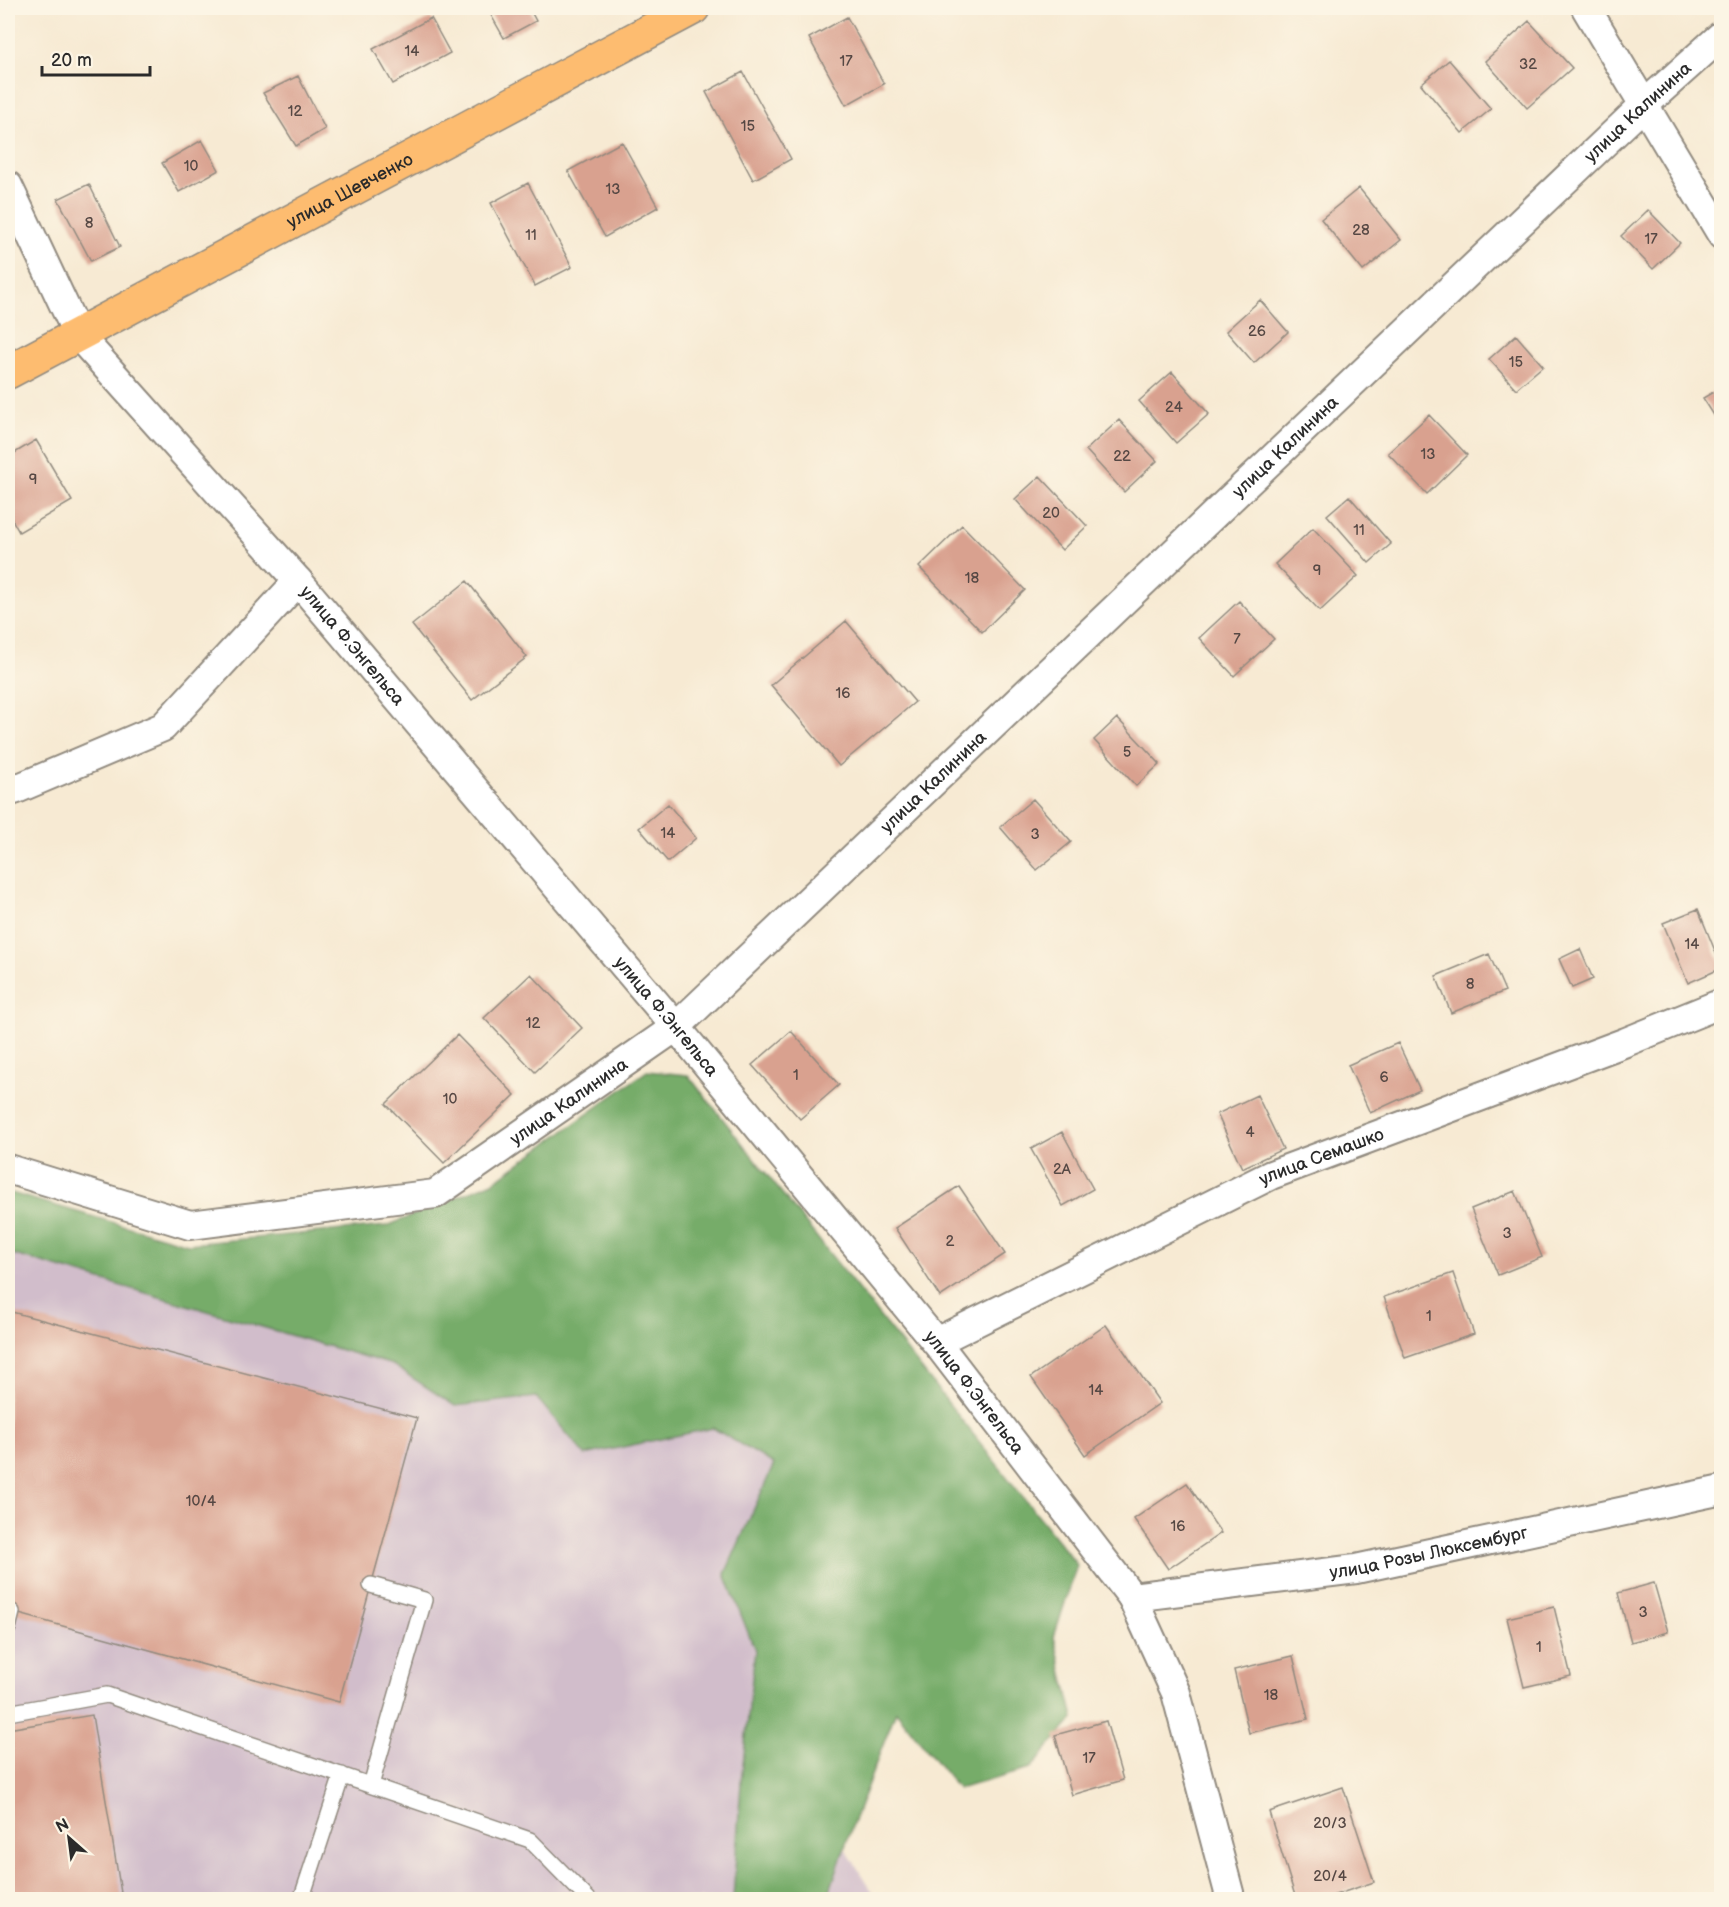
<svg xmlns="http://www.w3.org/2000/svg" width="1729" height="1907" font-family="'Balsamiq Sans',sans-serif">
<rect width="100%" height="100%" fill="#fcf5e5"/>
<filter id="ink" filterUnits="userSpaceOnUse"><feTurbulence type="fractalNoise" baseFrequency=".0167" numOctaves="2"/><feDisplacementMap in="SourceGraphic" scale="12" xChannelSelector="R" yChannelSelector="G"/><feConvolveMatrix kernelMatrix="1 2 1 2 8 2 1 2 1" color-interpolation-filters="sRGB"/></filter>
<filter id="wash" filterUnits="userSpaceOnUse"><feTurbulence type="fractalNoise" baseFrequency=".008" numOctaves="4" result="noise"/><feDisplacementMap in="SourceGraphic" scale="24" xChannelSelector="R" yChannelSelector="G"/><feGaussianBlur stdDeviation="1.35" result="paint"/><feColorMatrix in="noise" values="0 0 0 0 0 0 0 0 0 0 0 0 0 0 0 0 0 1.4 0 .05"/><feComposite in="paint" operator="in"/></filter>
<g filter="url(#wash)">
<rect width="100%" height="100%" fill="#f7ead3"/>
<!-- industrial -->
<path fill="#d1bdcb" d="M716 1134 1071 1589 891 1701 838 1837 877 1899H8V1222L407 1337Z"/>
<!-- forest -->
<path fill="#76ac69" stroke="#506c4a" stroke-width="1.5" d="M647 1071 688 1075 1077 1565 1054 1637 1074 1718 1030 1769 958 1789 896 1711 852 1826 827 1899H733L741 1783 755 1650 725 1574 774 1464 713 1428 585 1455 536 1397 455 1406 393 1365 8 1253V1192L188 1244 387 1226 493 1182Z"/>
<g id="blocks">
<!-- building -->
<path fill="#d9a18f" d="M487 8H529L536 21 504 38Z
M847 17 884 84 846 105 809 38Z
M431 18 450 53 393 84 373 49Z
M1529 21 1572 68 1527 108 1485 61Z
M1449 60 1491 109 1462 133 1421 84Z
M743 72 791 159 753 180 706 92Z
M298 76 325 129 296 146 263 93Z
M202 140 219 170 179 192 162 163Z
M622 142 658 207 605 237 568 171Z
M528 183 572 267 535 286 491 203Z
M89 184 120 247 91 261 58 199Z
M1359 188 1401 240 1363 271 1321 219Z
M1648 210 1680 243 1653 269 1621 236Z
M1260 300 1288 332 1254 363 1226 331Z
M1516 335 1543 366 1516 389 1489 359Z
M1172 372 1209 414 1176 443 1139 401Z
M1722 387V428L1703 398Z
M1429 415 1467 455 1427 494 1388 453Z
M1119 420 1157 461 1124 492 1086 450Z
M36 440 72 501 19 532 8 512V457Z
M1040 476 1087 526 1062 550 1015 499Z
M1349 496 1391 544 1369 563 1327 515Z
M962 525 1025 590 982 632 919 567Z
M1313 528 1358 576 1320 611 1275 564Z
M467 581 527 657 472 700 412 625Z
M1239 601 1274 639 1234 676 1199 638Z
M846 621 915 702 839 766 771 685Z
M1117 718 1160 764 1136 786 1094 740Z
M1033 799 1071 842 1037 870 1000 827Z
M668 804 696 838 668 862 639 828Z
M1698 909 1722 968 1688 983 1663 923Z
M1580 949 1593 979 1572 988 1559 959Z
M1489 954 1505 991 1451 1013 1436 976Z
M531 974 582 1028 535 1072 484 1018Z
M791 1031 839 1085 800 1119 752 1065Z
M457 1035 515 1095 444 1163 386 1104Z
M1398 1043 1420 1090 1370 1113 1348 1065Z
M1257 1095 1283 1149 1242 1168 1217 1114Z
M1062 1132 1093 1189 1063 1206 1031 1149Z
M959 1186 1005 1254 940 1297 895 1228Z
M1515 1191 1542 1257 1498 1275 1471 1209Z
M1453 1273 1474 1334 1405 1358 1384 1297Z
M8 1311 417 1418 339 1702 8 1611Z
M1106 1325 1160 1403 1085 1455 1031 1377Z
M1187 1483 1221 1533 1168 1569 1134 1519Z
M1654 1583 1668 1632 1631 1642 1618 1593Z
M1554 1607 1571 1676 1524 1687 1507 1618Z
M1293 1656 1308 1719 1249 1733 1234 1670Z
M92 1715 122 1899H8V1729Z
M1106 1721 1123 1780 1072 1795 1055 1735Z
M1343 1787 1374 1882 1323 1899H1296L1269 1812Z"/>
</g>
</g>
<g filter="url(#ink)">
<use href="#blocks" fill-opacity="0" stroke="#918a7f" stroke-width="1.5"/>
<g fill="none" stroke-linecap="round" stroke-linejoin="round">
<!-- lane casing -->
<g stroke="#918a7f" stroke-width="18">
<path id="lane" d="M8 1628 12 1612
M8 1713 107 1695 530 1840 589 1900
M371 1785 424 1600 371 1585
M301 1900 342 1775"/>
</g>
<!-- street casing -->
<g stroke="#918a7f" stroke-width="32">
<g id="street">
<path d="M1586 8 1722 235"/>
<path id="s1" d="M8 186 78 335 298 581 676 1027 936 1342 1132 1597 1176 1693 1231 1900"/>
<path d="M8 788 14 790 163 727 298 581"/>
<path id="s2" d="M8 1169 190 1225 435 1194 676 1027 1644 105 1722 35"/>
<path id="s3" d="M936 1342 1271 1175 1626 1042 1722 1003"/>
<path id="s4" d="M1132 1597 1356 1569 1722 1490"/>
</g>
</g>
<!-- primary casing -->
<g stroke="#918a7f" stroke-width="36">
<g id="primary">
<path id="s5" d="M8 372 693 8"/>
</g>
</g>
<!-- lane -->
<use href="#lane" stroke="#fff" stroke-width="15"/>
<!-- street -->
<use href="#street" stroke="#fff" stroke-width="28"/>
<!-- primary -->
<use href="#primary" stroke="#fdbc70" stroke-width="33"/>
</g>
</g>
<g text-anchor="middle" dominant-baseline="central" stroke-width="5" stroke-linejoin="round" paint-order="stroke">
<!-- number labels -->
<g font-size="15" fill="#564844">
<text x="412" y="51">14</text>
<text x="846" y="61">17</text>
<text x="1528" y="64">32</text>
<text x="295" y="111">12</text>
<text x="748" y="126">15</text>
<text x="191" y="166">10</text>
<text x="613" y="189">13</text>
<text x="89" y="223">8</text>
<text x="1361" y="230">28</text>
<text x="531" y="235">11</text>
<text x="1651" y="239">17</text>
<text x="1257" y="331">26</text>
<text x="1516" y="362">15</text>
<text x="1174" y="407">24</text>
<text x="1428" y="454">13</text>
<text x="1122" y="456">22</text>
<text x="33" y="479">9</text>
<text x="1051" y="513">20</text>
<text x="1359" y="530">11</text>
<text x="1317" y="570">9</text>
<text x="972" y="578">18</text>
<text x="1237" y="639">7</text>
<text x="843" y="693">16</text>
<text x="1127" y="752">5</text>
<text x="668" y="833">14</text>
<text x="1035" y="834">3</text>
<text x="1692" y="944">14</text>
<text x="1470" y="984">8</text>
<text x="533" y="1023">12</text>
<text x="796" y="1075">1</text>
<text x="1384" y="1077">6</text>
<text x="450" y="1099">10</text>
<text x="1250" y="1132">4</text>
<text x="1062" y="1169">2А</text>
<text x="1507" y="1233">3</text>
<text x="950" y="1241">2</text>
<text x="1429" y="1316">1</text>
<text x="1096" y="1390">14</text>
<text x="201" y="1501">10/4</text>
<text x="1178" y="1526">16</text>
<text x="1643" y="1612">3</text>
<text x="1539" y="1647">1</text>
<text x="1271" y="1695">18</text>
<text x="1089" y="1758">17</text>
<text x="1330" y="1823">20/3</text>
<text x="1330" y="1876">20/4</text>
</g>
<!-- street labels -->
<g font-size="18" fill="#2b2b2b" stroke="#fcf5e5">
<text stroke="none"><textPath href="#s2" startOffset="2058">улица Калинина</textPath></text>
<text stroke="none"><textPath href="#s5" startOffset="387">улица Шевченко</textPath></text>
<text stroke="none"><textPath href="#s2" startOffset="1572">улица Калинина</textPath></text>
<text stroke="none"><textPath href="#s1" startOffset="579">улица Ф.Энгельса</textPath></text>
<text stroke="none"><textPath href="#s2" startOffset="1086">улица Калинина</textPath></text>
<text stroke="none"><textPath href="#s1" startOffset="1065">улица Ф.Энгельса</textPath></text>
<text stroke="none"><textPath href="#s2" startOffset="600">улица Калинина</textPath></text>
<text stroke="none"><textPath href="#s3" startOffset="428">улица Семашко</textPath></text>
<text stroke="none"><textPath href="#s1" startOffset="1551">улица Ф.Энгельса</textPath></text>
<text stroke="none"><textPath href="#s4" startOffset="300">улица Розы Люксембург</textPath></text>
</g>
</g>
<!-- margin -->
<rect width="1729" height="1907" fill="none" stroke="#fcf5e5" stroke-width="30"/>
<!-- north arrow -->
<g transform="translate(69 1838) rotate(332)" stroke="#fcf5e5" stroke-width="4.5" paint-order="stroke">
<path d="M0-4.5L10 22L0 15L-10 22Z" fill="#2b2b2b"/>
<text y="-9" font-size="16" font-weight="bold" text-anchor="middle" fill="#2b2b2b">N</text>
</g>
<!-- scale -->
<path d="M42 66v9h108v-9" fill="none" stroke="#2b2b2b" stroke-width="3"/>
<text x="51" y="66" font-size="18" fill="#2b2b2b" stroke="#fcf5e5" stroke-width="4.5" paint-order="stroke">20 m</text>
</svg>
